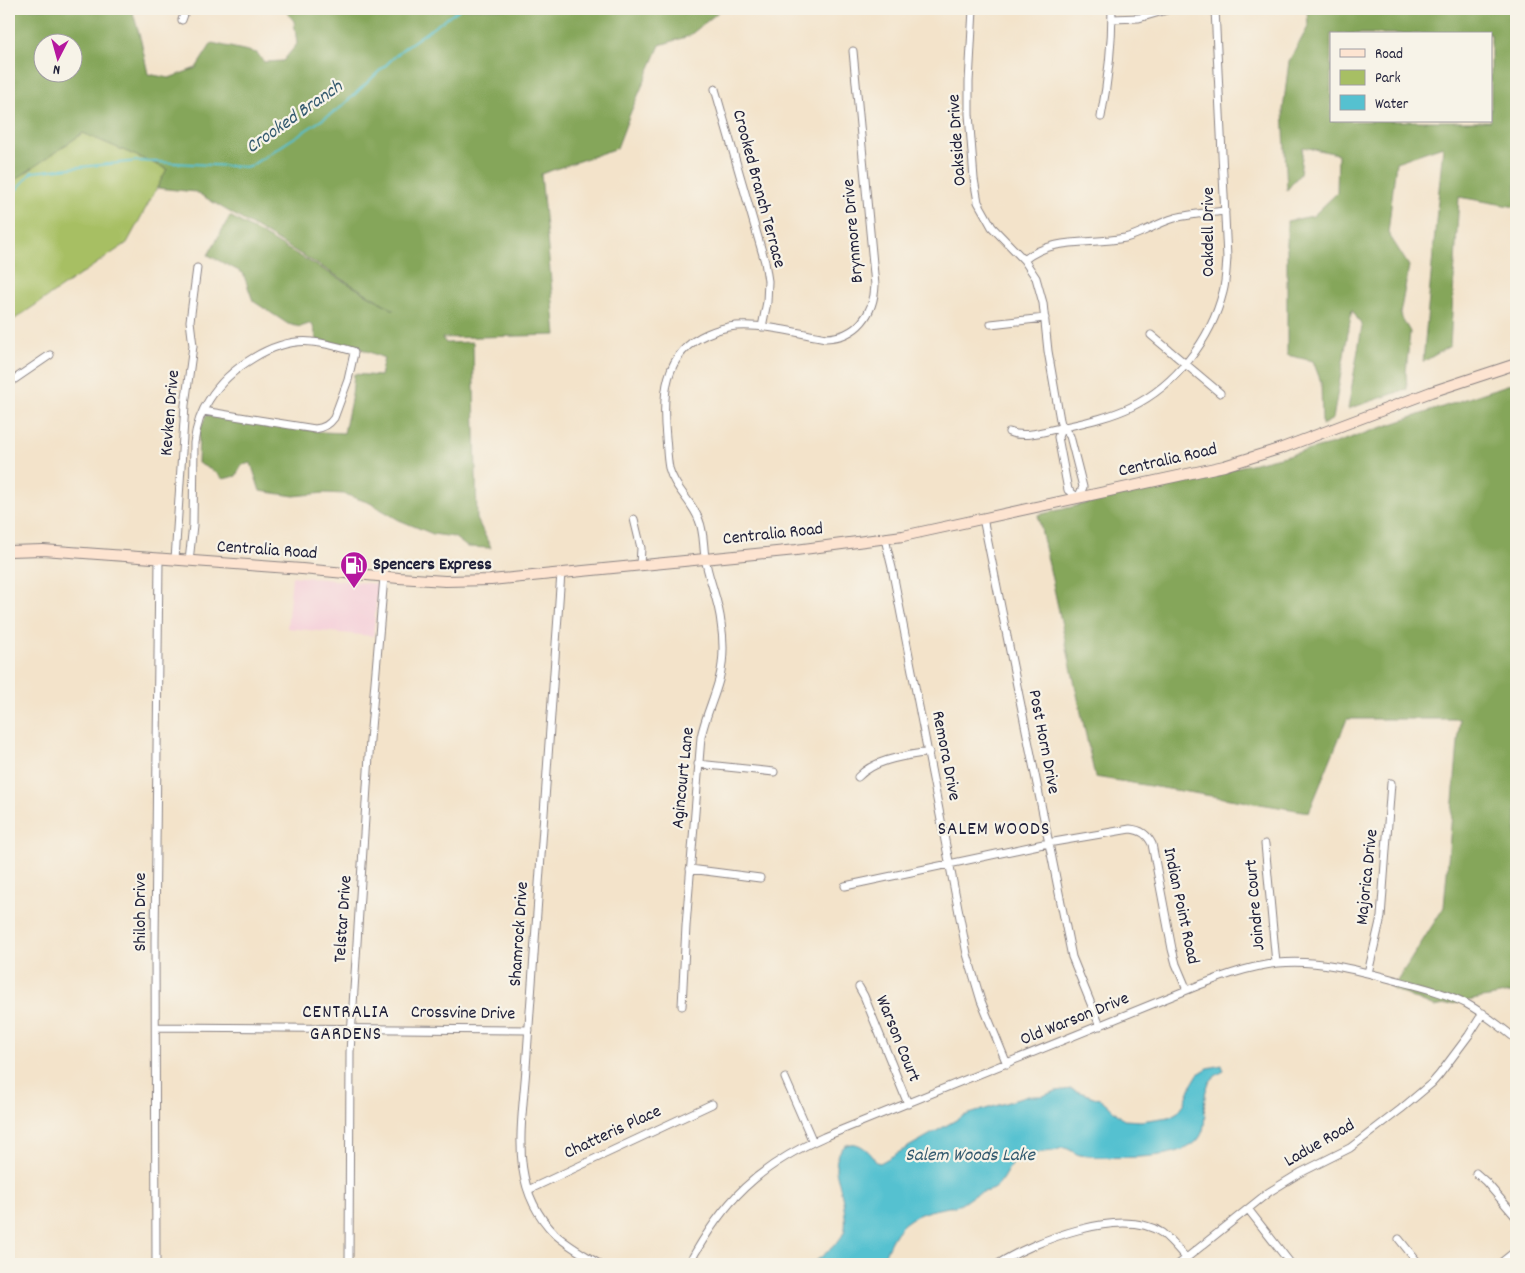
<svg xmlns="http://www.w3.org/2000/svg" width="1525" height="1273" font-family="Dekko,sans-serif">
<rect width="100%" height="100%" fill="#f7f3e8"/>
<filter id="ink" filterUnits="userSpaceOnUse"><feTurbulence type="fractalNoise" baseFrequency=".02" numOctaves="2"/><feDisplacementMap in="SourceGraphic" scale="10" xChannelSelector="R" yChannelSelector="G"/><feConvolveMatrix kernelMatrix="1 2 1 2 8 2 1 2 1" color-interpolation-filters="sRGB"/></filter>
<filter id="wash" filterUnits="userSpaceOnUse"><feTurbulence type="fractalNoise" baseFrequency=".0096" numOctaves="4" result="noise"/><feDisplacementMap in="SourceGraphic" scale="20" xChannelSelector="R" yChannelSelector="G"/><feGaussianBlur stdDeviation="1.12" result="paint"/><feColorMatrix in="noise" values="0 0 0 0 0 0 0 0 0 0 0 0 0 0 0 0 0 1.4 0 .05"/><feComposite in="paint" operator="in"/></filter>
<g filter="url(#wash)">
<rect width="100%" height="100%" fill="#f3e3ca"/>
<!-- built -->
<path fill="#f5cfd9" d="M292 576 378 584 373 636 287 628Z"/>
<!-- green -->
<path fill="#a7bf64" stroke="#647050" d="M83 133 167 169 127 243 9 323V184Z"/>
<!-- forest -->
<path fill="#85a65a" stroke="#54644a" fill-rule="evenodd" d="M9 9H132L141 41 148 74 169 78 196 68 212 43 257 53 264 62 283 61 297 44 294 21 284 9H722L689 36 660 45 630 114 617 148 541 174 556 335 442 338 446 343 473 342 477 519 491 548 467 547 454 537 433 534 399 520 370 503 344 494 324 493 294 496 260 491 251 463 242 465 236 476 223 479 215 472 198 463 199 433 206 415 323 432 344 433 352 395 354 374 380 376 384 358 357 347 317 340 312 323 300 327 288 324 253 301 243 273 208 255 230 216 394 310 196 192 157 188 167 169 83 133 9 184ZM42 42H72V72H42Z
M1307 9H1516V207L1459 197 1450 346 1423 362 1443 146 1396 162 1388 233 1409 266 1400 314 1410 332 1406 373 1407 389 1348 409 1362 326 1352 310 1333 419 1322 425 1321 382 1313 361 1287 355V221L1313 216 1337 193 1338 154 1303 147 1300 174 1287 190 1283 110 1289 61 1308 27ZM1331 34H1491V121H1331Z
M1516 382V992L1434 1007 1392 989 1444 907 1460 719H1347L1309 812 1095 777 1038 515 1330 445Z"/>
<!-- water -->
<path fill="#55c1d0" stroke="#3c7286" d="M1222 1065 1224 1071C1220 1073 1215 1076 1212 1079 1195 1099 1216 1129 1192 1145 1171 1160 1106 1159 1080 1155 1074 1154 1070 1148 1063 1148 1060 1148 1056 1151 1053 1151 1044 1152 1023 1154 1016 1160 1006 1168 1004 1182 993 1189 987 1192 980 1192 975 1195 968 1198 963 1205 955 1206 938 1209 920 1211 905 1223 891 1235 888 1249 881 1264H812C821 1257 840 1243 844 1232 849 1220 839 1183 836 1171 835 1138 861 1135 876 1162L880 1163 963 1116 1028 1096H1042L1056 1091 1071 1089 1102 1100 1124 1120 1141 1121 1169 1117 1178 1112 1184 1104 1192 1084 1198 1074 1208 1068Z"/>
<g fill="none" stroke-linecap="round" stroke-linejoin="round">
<!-- stream -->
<path stroke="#55c1d0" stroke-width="2" d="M9 198 32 172 138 161 249 167 340 108 404 48 460 9"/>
</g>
</g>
<g filter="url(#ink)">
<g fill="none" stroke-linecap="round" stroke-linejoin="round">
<!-- minor casing -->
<g stroke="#8a8282" stroke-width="9">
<path id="minor" d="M973 9 969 82V114L974 179 978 202 992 227 1024 260 1036 278 1043 303 1048 351 1060 420 1062 427 1070 436 1083 487 1078 498 1068 490 1058 437 1062 427
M1112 19 1139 18 1170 9
M182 20 186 9
M715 89 765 262 768 281 767 302 762 327
M1101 117C1108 81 1112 45 1112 9
M1024 260C1054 236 1090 245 1125 238 1142 234 1157 223 1175 218 1191 214 1208 213 1225 211
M991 324 1045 318
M1151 335 1220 393
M9 383 50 355
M1009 432C1026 439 1048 430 1065 427 1087 422 1110 417 1131 407 1176 385 1211 340 1223 292 1226 281 1226 269 1227 258L1215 9
M983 518 1072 957 1100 1026
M634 519 641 548 640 565
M885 539 892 568 967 954 981 1001 1007 1064
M175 560 185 405 193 346 190 321 197 268
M189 561 193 525 194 443C196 428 200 413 209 400 228 369 274 338 312 342 325 343 340 347 353 351L354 353 348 380 334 418C329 425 324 428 315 429L203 411
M561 573 526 1068C522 1127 508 1187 555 1234 568 1246 585 1255 599 1264
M698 764 774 772
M858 777C875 759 905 756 929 752
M1265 844 1276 963
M690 869 760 878
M845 886 1048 843 1130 829C1141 830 1147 834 1152 844L1172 949 1176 964 1187 990
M1368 973 1381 917 1391 783
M859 987 864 996 908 1104
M682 1006 686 926 701 737C705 717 714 699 719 680 724 661 724 642 721 623 719 600 708 579 705 557 703 544 704 532 699 520 692 501 674 488 669 468 667 458 667 447 666 438 662 396 663 353 707 334 716 330 726 327 736 326 766 324 797 333 826 338 857 337 874 314 875 285L853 51
M156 1027 529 1030
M785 1078 813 1142
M1476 1173 1486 1182 1516 1217
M528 1190 712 1104
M1248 1209 1291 1264
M1399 1239 1419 1264
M156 1264 155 941 159 559
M349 1264 350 1052 370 740 384 577
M689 1264C723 1201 758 1166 824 1137L1187 990C1217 978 1246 967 1278 963 1320 959 1361 971 1402 982 1424 988 1446 993 1467 1004 1485 1014 1500 1026 1516 1039
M998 1264C1034 1241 1122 1206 1162 1233 1171 1240 1179 1250 1186 1258
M1179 1264 1269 1192 1300 1173 1350 1148 1401 1109 1432 1083 1439 1075 1469 1035 1483 1013"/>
</g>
<!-- tertiary casing -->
<g stroke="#8a8282" stroke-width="11">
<path id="tertiary" d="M1501 1264 1516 1252"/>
</g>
<!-- secondary casing -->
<g stroke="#8a8282" stroke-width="12">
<path id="secondary" d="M9 551 43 550 302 569 399 578 445 581 491 580 796 550 903 536 1224 466 1282 448 1431 392 1516 364"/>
</g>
<!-- minor -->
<use href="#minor" stroke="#fff" stroke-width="7"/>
<!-- tertiary -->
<use href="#tertiary" stroke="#fff" stroke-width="9"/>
<!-- secondary -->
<use href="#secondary" stroke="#fde4d1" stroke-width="10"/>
</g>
</g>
<!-- icons -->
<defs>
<g id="fuel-pin" transform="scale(1.4375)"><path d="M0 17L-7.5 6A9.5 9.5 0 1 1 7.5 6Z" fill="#b5179e" stroke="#f7f3e8"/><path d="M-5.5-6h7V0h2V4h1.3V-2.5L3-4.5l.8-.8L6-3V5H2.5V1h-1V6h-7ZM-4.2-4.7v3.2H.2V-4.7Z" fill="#fff"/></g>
</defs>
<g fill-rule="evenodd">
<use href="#fuel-pin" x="354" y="565"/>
</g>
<g text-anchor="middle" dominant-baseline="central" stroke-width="4.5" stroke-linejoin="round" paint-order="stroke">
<!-- street labels -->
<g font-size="18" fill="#22223b" stroke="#f7f3e8">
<text transform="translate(958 140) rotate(-94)">Oakside Drive</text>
<text transform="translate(758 189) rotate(75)">Crooked Branch Terrace</text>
<text transform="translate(854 231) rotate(-95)">Brynmore Drive</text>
<text transform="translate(1209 232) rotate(-90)">Oakdell Drive</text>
<text transform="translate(171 413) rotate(-85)">Kevken Drive</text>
<text transform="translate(1168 461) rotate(-13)">Centralia Road</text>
<text transform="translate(773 535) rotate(-6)">Centralia Road</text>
<text transform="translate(267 551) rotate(4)">Centralia Road</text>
<text transform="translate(1043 742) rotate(79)">Post Horn Drive</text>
<text transform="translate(945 756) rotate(79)">Remora Drive</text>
<text transform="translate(684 778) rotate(-84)">Agincourt Lane</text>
<text transform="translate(1368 877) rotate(-84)">Majorica Drive</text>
<text transform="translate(1256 905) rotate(-95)">Joindre Court</text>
<text transform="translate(1180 906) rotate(78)">Indian Point Road</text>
<text transform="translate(141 912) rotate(-90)">Shiloh Drive</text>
<text transform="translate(344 919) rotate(-86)">Telstar Drive</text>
<text transform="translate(520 934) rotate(-86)">Shamrock Drive</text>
<text transform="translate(463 1014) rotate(1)">Crossvine Drive</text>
<text transform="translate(1075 1020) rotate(-22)">Old Warson Drive</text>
<text transform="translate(897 1039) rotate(68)">Warson Court</text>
<text transform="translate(613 1133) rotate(-25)">Chatteris Place</text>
<text transform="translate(1320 1144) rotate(-30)">Ladue Road</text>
</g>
<!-- poi labels -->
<g font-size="18" font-weight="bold" fill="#22223b" stroke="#f7f3e8" text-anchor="start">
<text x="373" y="565">Spencers Express</text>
</g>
<!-- water labels -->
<g font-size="19" font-style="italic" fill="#345a6f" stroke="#f7f3e8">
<text transform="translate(295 118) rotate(-35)">Crooked Branch</text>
<text x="970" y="1156">Salem Woods Lake</text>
</g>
<!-- neighbourhood labels -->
<g font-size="19" letter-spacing="1" fill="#22223b" stroke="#f7f3e8">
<text x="994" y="830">SALEM WOODS</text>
<text x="346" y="1013">CENTRALIA<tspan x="346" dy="22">GARDENS</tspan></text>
</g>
</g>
<!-- margin -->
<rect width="1525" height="1273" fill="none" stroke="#f7f3e8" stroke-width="30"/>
<!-- legend -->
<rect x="1330" y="32" width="162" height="90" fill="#f7f3e8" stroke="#a29fa3"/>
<rect x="1340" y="49" width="25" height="8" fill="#fde4d1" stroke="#a29fa3"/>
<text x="1375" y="58" font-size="15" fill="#22223b">Road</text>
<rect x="1340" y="70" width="25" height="15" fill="#a7bf64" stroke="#a29fa3"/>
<text x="1375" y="82" font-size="15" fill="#22223b">Park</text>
<rect x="1340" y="95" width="25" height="15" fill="#55c1d0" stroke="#a29fa3"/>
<text x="1375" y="108" font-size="15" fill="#22223b">Water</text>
<!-- north arrow -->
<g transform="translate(58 58) rotate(186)"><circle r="24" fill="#f7f3e8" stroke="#a29fa3"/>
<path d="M0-4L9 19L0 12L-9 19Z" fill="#b5179e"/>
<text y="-8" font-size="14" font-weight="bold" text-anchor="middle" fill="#22223b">N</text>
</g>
</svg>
